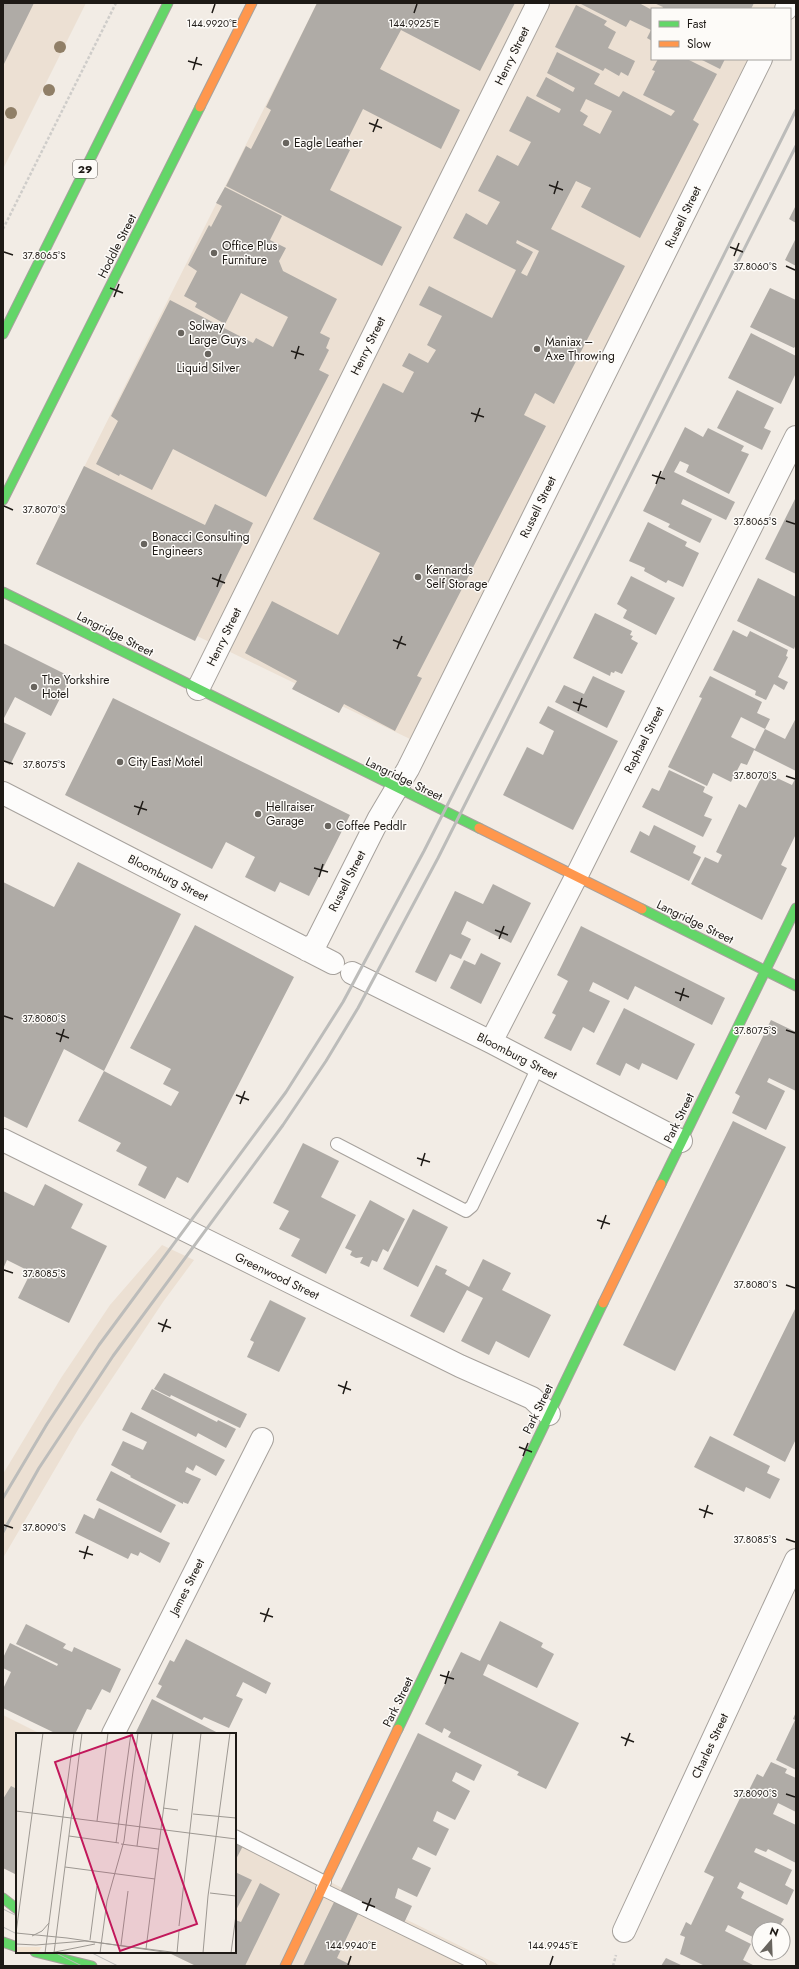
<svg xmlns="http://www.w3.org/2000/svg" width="799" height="1969" font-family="Jost,sans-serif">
<rect width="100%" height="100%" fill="#f2ece5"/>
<!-- built -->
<path fill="#ece0d3" d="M3 3H86L3 169Z
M317 3H777L774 9H652V59H749L410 739 38 559Z
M162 1245 194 1260 163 1302 79 1428 3 1558V1474L61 1378 110 1305Z
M3 1715 41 1734H17V1875L3 1868Z
M235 1832 342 1888 501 1966H196L167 1952H235Z"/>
<!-- building -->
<path fill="#afaba6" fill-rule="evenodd" d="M3 3H34L3 66Z
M317 3H515L480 71 401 30 380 69 460 110 441 149 363 109 344 147 350 150 330 190 402 227 382 266 226 186 246 146 251 149 271 110 266 107Z
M579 3H639L652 10V41L647 38 651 30 630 20 626 27Z
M654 3H754L751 9H662L663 7Z
M576 5 607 21 604 25 616 32 608 48 635 61 628 76 621 72 619 76 605 68 603 71 555 47Z
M557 52 600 74 594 84 619 97 623 91 671 116 675 111 643 95 655 71 652 70 658 59H687L717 74 693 120 699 124 640 238 581 207 591 188 576 181 551 229 625 266 554 404 535 393 524 415 546 426 417 676 422 678 395 731 344 704 339 713 292 689 297 681 245 653 272 601 338 635 380 553 313 519 383 383 403 393 414 372 402 366 409 353 428 363 436 350 427 345 442 316 419 305 429 286 492 318 516 270 453 238 466 213 487 225 500 202 478 191 497 155 518 166 531 142 509 131 527 96 559 113 561 109 536 96 546 77 573 92 575 88 547 73ZM586 99 612 111 600 134 583 125 588 116 580 111ZM517 240 539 251 527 276 521 273 533 252 516 243Z
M700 59H725L720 69Z
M225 187 282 216 270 240 286 248 279 261 283 271 337 299 320 333 330 338 326 348 329 350 319 370 329 375 266 497 173 449 152 490 120 474 119 476 96 464 118 421 111 416 170 300 253 343 256 338 273 347 288 317 241 293 225 324 195 307 197 303 184 296 197 271 188 265 209 225 211 227 222 206 216 203Z
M796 205V223L789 219Z
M796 238V266L785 260Z
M770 288 796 300V345L794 348 750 327Z
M751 333 796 356V373L781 404 728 378Z
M737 390 774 408 764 428 771 431 762 450 717 428Z
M685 427 703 437 708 428 744 446 741 451 749 454 729 494 686 472 689 465 680 461 674 472 735 502 726 520 683 499 681 504 712 519 700 543 668 527 670 524 643 511Z
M84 466 205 525 215 504 253 523 195 641 36 564Z
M796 497V574L765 559Z
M648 522 687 542 685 546 699 553 683 587 668 580 666 583 644 571 645 568 629 561Z
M631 576 675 598 656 635 623 618 627 610 617 604Z
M758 578 796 597V644L794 649 737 621Z
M595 613 632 631 630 635 633 636 631 639 638 643 622 674 615 671 614 673 611 672 610 676 573 658Z
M733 630 747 637 750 631 788 650 786 656 788 657 778 677 788 682 784 690 774 684 766 700 755 695 756 691 713 670Z
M3 643 71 677 51 716 15 697 3 720Z
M593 676 625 691 607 728 555 702 564 685 584 694Z
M710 676 762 702 757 713 770 719 765 729 741 717 731 737 755 749 765 729 785 739 796 718V771L754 750 747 765 741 763 731 782 713 773 707 786 668 767 702 698 699 697Z
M113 698 350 815 309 896 280 882 275 892 245 877 255 857 226 842 212 869 65 795Z
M548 706 618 741 573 830 503 795 527 747 543 755 554 731 539 723Z
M3 722 26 733 10 765 3 761Z
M669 770 705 787 703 792 713 797 704 816 712 819 703 837 642 807 652 788 659 791Z
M764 772 792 785 796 777V834L781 865 787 868 762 920 691 884 705 857 718 863 722 855 716 852 739 804 746 808Z
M654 825 696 846 693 853 701 857 689 881 630 852 640 831 649 836Z
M78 862 181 914 104 1071 171 1106 179 1092 163 1084 171 1069 130 1048 195 925 294 977 188 1183 177 1177 165 1199 138 1185 147 1167 116 1151 121 1143 78 1121 104 1071 64 1049 27 1128 3 1116V882L54 907Z
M493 884 531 903 511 943 467 921 461 934 471 939 461 959 450 954 436 982 415 972 455 891 483 904Z
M581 926 725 998 712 1025 635 986 628 1000 593 982 589 991 610 1001 594 1033 583 1027 571 1051 544 1038 556 1015 552 1013 568 981 557 975Z
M481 953 501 963 481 1004 450 988 464 960 475 965Z
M624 1008 695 1044 677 1080 642 1063 639 1070 626 1063 620 1076 596 1064Z
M771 1020 796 1032V1091L769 1078 767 1082 785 1091 766 1130 732 1113 740 1096 735 1093Z
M733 1121 786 1147 675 1371 623 1345Z
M303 1143 339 1161 321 1197 356 1215 326 1274 291 1256 300 1239 279 1229 289 1211 273 1203Z
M45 1184 83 1204 71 1228 107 1246 69 1323 18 1298 31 1272 7 1260 3 1269V1191L34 1206Z
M370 1200 405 1219 388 1252 383 1249 377 1262 372 1260 369 1267 360 1263 363 1257 356 1258 350 1255 352 1251 345 1248Z
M413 1209 448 1227 418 1287 383 1269Z
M483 1259 511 1273 502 1290 551 1315 529 1358 496 1341 489 1355 461 1341 483 1298 467 1290 444 1333 410 1316 436 1265 447 1270 445 1274 469 1287Z
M270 1300 306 1318 279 1372 247 1357 254 1342 250 1340Z
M796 1307V1439L785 1462 733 1435Z
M164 1373 247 1414 240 1428 171 1395 170 1397 154 1389Z
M152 1389 217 1422 218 1420 236 1429 226 1448 198 1433 196 1437 141 1409Z
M131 1412 225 1460 216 1476 196 1465 193 1471 187 1467 185 1472 201 1479 188 1504 183 1502V1504L130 1477 131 1476 111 1465 123 1441 143 1450 147 1442 122 1430Z
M710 1436 770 1466 767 1473 780 1479 770 1499 746 1487 744 1492 694 1467Z
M111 1471 176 1505 161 1533 96 1500Z
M99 1508 170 1543 160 1563 140 1552 138 1556 131 1553 128 1559 75 1533 84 1514 94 1519Z
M500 1621 543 1643 541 1647 554 1654 537 1688 488 1664 483 1675 579 1723 546 1789 517 1775 519 1772 448 1737 451 1732 444 1728 442 1733 425 1724 461 1652 480 1661Z
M26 1624 66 1644 63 1648 72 1652 74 1647 121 1669 110 1693 102 1689 91 1710 87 1709 75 1734H57L3 1708V1689L11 1672 3 1668V1658L10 1643 57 1666 58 1664 16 1644Z
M186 1639 271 1683 266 1694 243 1682 236 1696 243 1699 229 1728 204 1717 202 1720 156 1697 162 1686 158 1684 170 1660 174 1662Z
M152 1699 220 1734H135Z
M796 1712V1770L776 1760 795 1720 793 1719Z
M418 1733 482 1765 474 1781 456 1772 452 1781 470 1791 455 1820 437 1811 433 1821 449 1829 436 1856 418 1847 412 1859 431 1868 417 1897 398 1888 395 1898 412 1906 404 1923 340 1892Z
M771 1762 787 1769 785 1773 796 1778V1812L778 1803 773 1814 796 1825V1863L768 1849 766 1852 756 1848 754 1852 792 1870 785 1885 794 1890 787 1905 740 1882 737 1888 744 1892 741 1898 784 1919 779 1927 774 1924 771 1929H759V1940L728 1925 725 1931 751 1944 743 1960 755 1966H705L680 1954 685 1937 680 1935 686 1922 691 1925 714 1877 704 1872 743 1792 747 1794 757 1774 763 1777Z
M11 1786 17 1789V1875L3 1868V1799Z
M235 1842 243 1846 235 1861Z
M235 1872 252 1880 235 1912Z
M260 1883 280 1894 245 1966H196L167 1952H235V1920L241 1922Z
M335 1900 359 1912 337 1958 353 1966H303Z
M666 1958 683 1966H661Z"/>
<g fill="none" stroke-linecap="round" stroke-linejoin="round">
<!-- lane casing -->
<g stroke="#a6a19c" stroke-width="14">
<path id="lane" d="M337 1144 466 1211 472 1206 538 1067
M235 1836 325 1882
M322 1889 480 1966"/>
</g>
<!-- street casing -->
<g stroke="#a6a19c" stroke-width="24">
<path id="street" d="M786 9 789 3
M198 689 538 3
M3 793 333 963
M307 950 316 943 379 818 408 769 761 59
M352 973 491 1042 681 1141
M491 1042 576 877 796 437
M3 1140 460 1366 532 1398 549 1414
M113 1734 262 1439
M624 1931 796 1560"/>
</g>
<!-- fast casing -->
<g stroke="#a6a19c" stroke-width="11">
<path id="fast" d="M3 334 168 3
M3 500 200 107
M3 592 479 828
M642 909 796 986
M661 1184 796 908
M398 1729 603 1303
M3 1898 17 1909
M3 1942 17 1947
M35 1952 92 1966"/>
</g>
<!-- slow casing -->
<g stroke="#a6a19c" stroke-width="11">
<path id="slow" d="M200 107 252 3
M479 828 642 909
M603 1303 661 1184
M285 1966 398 1729"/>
</g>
<!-- path -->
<path stroke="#cfcdca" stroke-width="2.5" stroke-dasharray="3 2" stroke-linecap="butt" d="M3 229 116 3
M613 1966 616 1955"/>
<!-- lane -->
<use href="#lane" stroke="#fdfcfb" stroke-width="12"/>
<!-- street -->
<use href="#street" stroke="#fdfcfb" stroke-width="22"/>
<!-- fast -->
<use href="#fast" stroke="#63d668" stroke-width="9"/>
<!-- slow -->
<use href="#slow" stroke="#ff974d" stroke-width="9"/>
<!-- tram -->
<path stroke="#bcbcba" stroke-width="1" d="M3 1909 17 1916
M3 1927 17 1934
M54 1952 82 1966
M90 1952 118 1966"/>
<!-- rail -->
<path stroke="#bcbcba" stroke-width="3" d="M3 1498 47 1424 99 1345 286 1092 343 1002 424 851 582 540 796 110
M3 1532 39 1468 113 1356 283 1125 326 1061 358 1008 438 858 796 146"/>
</g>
<!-- trees -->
<g fill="#907f67">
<circle cx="60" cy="47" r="6"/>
<circle cx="49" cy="90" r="6"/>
<circle cx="11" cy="113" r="6"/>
</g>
<!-- ticks -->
<path fill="none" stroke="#1e1a16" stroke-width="1.5" d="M212 13 215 4M414 13 417 4M188 61 202 65M193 70 197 57M369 123 382 128M373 132 378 119M549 185 563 190M554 194 558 181M730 247 743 252M4 252 13 255M734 256 739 243M786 266 795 270M110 288 123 293M114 297 119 284M291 351 304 355M295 359 299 346M471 413 484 417M475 422 480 408M652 475 665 479M656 484 661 471M4 506 13 510M786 521 795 524M212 578 225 583M217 587 221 574M393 640 406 645M397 649 402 636M573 702 587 707M578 711 582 698M4 761 13 764M786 776 795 779M134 806 147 810M138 815 143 801M314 868 328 872M319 877 323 864M495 930 508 935M499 939 504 926M675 992 689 997M680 1001 684 988M4 1016 13 1019M786 1030 795 1033M56 1033 69 1038M60 1042 64 1029M236 1095 249 1100M240 1104 245 1091M417 1158 430 1162M421 1166 425 1153M597 1220 610 1224M601 1229 606 1215M4 1270 13 1273M786 1285 795 1288M158 1323 171 1328M162 1332 167 1319M338 1385 351 1390M343 1394 347 1381M519 1447 532 1452M523 1456 528 1443M699 1509 713 1514M704 1518 708 1505M4 1525 13 1528M786 1539 795 1542M79 1551 93 1555M84 1559 88 1546M260 1613 273 1617M264 1622 269 1608M440 1675 454 1679M445 1684 449 1671M621 1737 634 1742M625 1746 630 1733M786 1794 795 1797M362 1902 375 1907M366 1911 371 1898M348 1965 351 1956M550 1965 553 1956"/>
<!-- markers -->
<g fill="#68645e" stroke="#fdfbf8" stroke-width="1.5">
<circle cx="286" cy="143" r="4"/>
<circle cx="214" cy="253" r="4"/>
<circle cx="181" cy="333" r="4"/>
<circle cx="537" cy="349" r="4"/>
<circle cx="208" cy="354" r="4"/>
<circle cx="144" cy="544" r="4"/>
<circle cx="418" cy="577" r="4"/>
<circle cx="34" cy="687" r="4"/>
<circle cx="120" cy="762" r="4"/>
<circle cx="258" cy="814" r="4"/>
<circle cx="328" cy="826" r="4"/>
</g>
<g text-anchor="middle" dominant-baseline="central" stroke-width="3" stroke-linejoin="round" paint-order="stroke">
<!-- shield labels -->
<rect fill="#fdfbf8" stroke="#615e5a" stroke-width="1" x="73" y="160" width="24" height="18" rx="3"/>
<g font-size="11" font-weight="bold" fill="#1e1a16">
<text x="85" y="169">29</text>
</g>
<!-- street labels -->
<g font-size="12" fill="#1e1a16" stroke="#fdfbf8">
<text transform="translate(512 56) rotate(-64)">Henry Street</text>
<text transform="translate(683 217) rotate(-64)">Russell Street</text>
<text transform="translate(117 246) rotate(-63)">Hoddle Street</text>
<text transform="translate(368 346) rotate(-64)">Henry Street</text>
<text transform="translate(538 507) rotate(-64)">Russell Street</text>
<text transform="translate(115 634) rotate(27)">Langridge Street</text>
<text transform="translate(224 637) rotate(-64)">Henry Street</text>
<text transform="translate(644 740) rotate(-63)">Raphael Street</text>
<text transform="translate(404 779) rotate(26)">Langridge Street</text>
<text transform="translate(168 878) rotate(27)">Bloomburg Street</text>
<text transform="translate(347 881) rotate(-63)">Russell Street</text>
<text transform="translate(695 922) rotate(26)">Langridge Street</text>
<text transform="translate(517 1056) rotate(27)">Bloomburg Street</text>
<text transform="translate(679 1118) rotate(-64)">Park Street</text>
<text transform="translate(277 1276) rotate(26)">Greenwood Street</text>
<text transform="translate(538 1409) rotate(-64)">Park Street</text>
<text transform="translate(187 1587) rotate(-63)">James Street</text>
<text transform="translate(398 1702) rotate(-64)">Park Street</text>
<text transform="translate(710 1746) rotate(-65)">Charles Street</text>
</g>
<!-- poi labels -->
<g font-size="12" fill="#1e1a16" stroke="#fdfbf8" text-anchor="start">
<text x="294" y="143">Eagle Leather</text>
<text x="222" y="246">Office Plus<tspan x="222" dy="14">Furniture</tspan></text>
<text x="189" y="326">Solway<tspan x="189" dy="14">Large Guys</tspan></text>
<text x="545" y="342">Maniax –<tspan x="545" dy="14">Axe Throwing</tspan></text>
<text x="208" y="368" text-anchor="middle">Liquid Silver</text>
<text x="152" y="537">Bonacci Consulting<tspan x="152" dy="14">Engineers</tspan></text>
<text x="426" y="570">Kennards<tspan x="426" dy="14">Self Storage</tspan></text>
<text x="42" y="680">The Yorkshire<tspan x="42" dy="14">Hotel</tspan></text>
<text x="128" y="762">City East Motel</text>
<text x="266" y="807">Hellraiser<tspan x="266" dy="14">Garage</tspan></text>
<text x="336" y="826">Coffee Peddlr</text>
</g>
</g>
<!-- overview -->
<g transform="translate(16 1733)">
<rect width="220" height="220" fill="#f2ece5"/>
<path d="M0 214H26L22 219 4 220 0 219Z" fill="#f3e3d0"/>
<path fill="none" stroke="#9d9892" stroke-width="1" d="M147 75 162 77M0 78 220 106M177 81 220 85M81 88 92 0M53 103 103 110M100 110 115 0M105 111 142 116M121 113 136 0M49 134 139 146M194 160 220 163M163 193 185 0M0 200 27 0M0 200 51 205 155 220M16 203 26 198 33 190M74 207 81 153M0 211 20 212 69 208 163 220M105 212 112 158M130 216 157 0M29 220 58 0M34 220 79 211M38 220 66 0M84 220 91 168 108 108 122 0M161 220 163 198M187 220 192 163 214 0M215 220 220 182"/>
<path fill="#c2185b" fill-opacity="0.15" stroke="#c2185b" stroke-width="2" d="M116 2 181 191 104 218 39 29Z"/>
<rect width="220" height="220" fill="none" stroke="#1e1a16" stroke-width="2"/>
</g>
<g font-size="10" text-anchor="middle" fill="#1e1a16" stroke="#fdfbf8" stroke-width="3" stroke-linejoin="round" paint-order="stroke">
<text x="212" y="27">144.9920°E</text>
<text x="414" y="27">144.9925°E</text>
<text x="44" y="259">37.8065°S</text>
<text x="755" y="270">37.8060°S</text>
<text x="44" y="513">37.8070°S</text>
<text x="755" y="525">37.8065°S</text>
<text x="44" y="768">37.8075°S</text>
<text x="755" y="779">37.8070°S</text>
<text x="44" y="1022">37.8080°S</text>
<text x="755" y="1034">37.8075°S</text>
<text x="44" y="1277">37.8085°S</text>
<text x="755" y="1288">37.8080°S</text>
<text x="44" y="1531">37.8090°S</text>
<text x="755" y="1543">37.8085°S</text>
<text x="755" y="1797">37.8090°S</text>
<text x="351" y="1949">144.9940°E</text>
<text x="553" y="1949">144.9945°E</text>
</g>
<!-- border -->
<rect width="799" height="1969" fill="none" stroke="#1e1a16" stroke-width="8"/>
<!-- legend -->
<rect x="651" y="8" width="140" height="52" fill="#fdfbf8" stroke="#a4a19e"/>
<rect x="659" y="21" width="20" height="6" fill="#63d668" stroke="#a4a19e"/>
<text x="687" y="28" font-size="12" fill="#1e1a16">Fast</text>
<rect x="659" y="41" width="20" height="6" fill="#ff974d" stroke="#a4a19e"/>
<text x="687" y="48" font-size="12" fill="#1e1a16">Slow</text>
<!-- north arrow -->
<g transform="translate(771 1941) rotate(19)"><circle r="19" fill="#fdfbf8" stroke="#a4a19e"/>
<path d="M0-3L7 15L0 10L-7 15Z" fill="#68645e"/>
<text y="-6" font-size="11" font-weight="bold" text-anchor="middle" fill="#1e1a16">N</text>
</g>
</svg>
